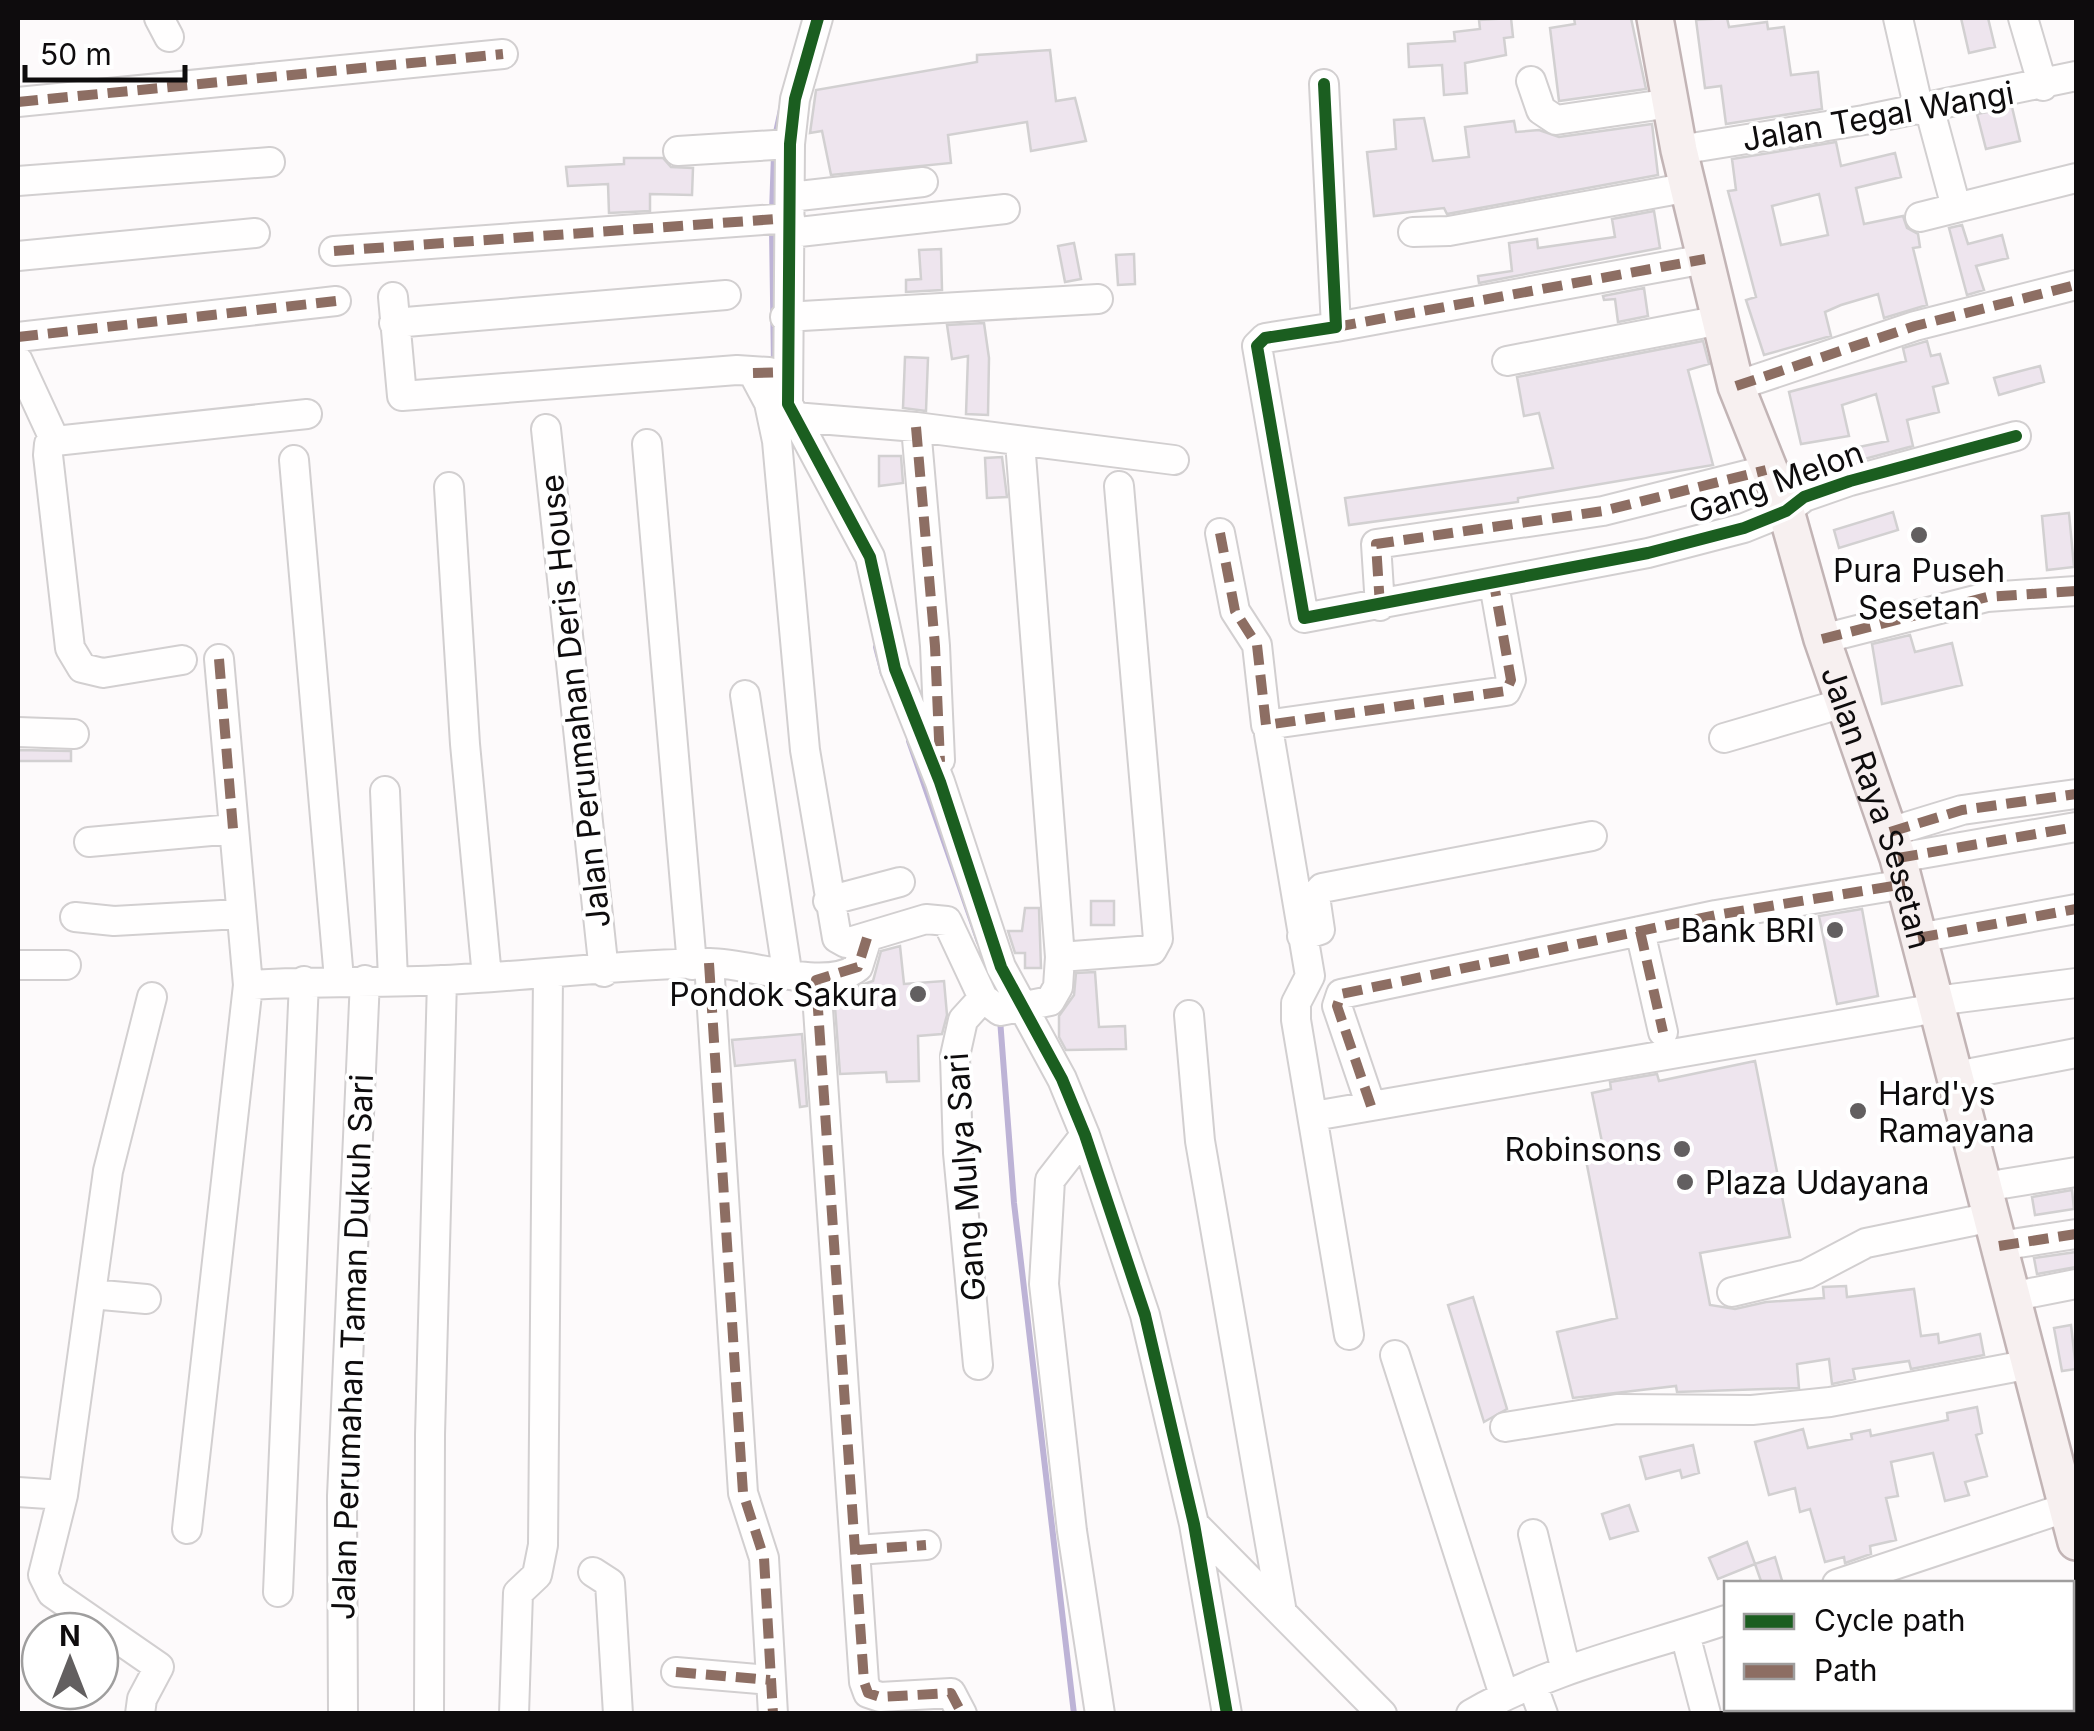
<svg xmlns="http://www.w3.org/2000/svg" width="2094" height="1731" font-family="Inter,sans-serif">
<rect width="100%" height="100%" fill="#fdfafb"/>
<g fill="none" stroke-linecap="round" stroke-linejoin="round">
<!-- stream -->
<path stroke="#bdb3d6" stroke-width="6" d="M775 137 782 105
M772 212 774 154
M772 229 774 367
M876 647 883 674
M909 741 979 942
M1000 1019 1014 1203 1074 1714"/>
</g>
<!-- building -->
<path fill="#eee5ee" stroke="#d2d0d1" stroke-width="2.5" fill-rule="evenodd" d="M1511 18 1513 37 1504 38 1506 55 1465 63 1467 93 1444 95 1442 65 1409 67 1408 44 1455 41 1454 32 1480 29 1479 20Z
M1574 18H1631L1646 89 1559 101 1550 28 1575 24Z
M1727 18 1729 27 1767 22 1768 29 1784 27 1791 75 1818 72 1822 109 1726 124 1721 86 1705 88 1696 20Z
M1961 18H1988L1995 47 1969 53Z
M1050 50 1056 101 1075 98 1086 141 1031 151 1027 122 948 135 951 163 831 175 822 131 810 133 816 90 977 62V55Z
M2012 107 2020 141 1986 149 1977 114Z
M1424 118 1433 161 1469 157 1465 127 1514 121 1516 132 1539 130 1559 137 1652 124 1658 175 1447 214 1444 208 1374 216 1367 152 1396 149 1394 120Z
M1836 142 1841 166 1895 153 1901 177 1856 188 1864 224 1903 216 1907 228 1918 234 1920 247 1913 248 1927 305 1884 318 1878 294 1841 305 1825 312 1831 336 1764 355 1746 300 1756 297 1728 191 1736 190 1732 159ZM1819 194 1828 235 1781 245 1772 206Z
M624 158H663L671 167 693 168 692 195 650 194V211L609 213 608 184 568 186 566 167 624 164Z
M1654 211 1660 248 1479 283 1478 276 1512 271 1509 243 1537 239 1538 248 1615 237 1612 219Z
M1962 225 1968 244 2002 235 2008 258 1976 266 1984 290 1967 295 1949 228Z
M1074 243 1081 279 1065 282 1058 246Z
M941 249 942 290 906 292V280L921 279 919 250Z
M1134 254 1135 284 1118 285 1116 255Z
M1644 288 1648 316 1618 322 1615 299 1604 300 1603 296Z
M984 323 989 358 988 415 966 414 968 356 952 359 947 325Z
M1703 341 1709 364 1688 370 1713 465 1518 498V502L1349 525 1345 498 1553 468 1539 413 1524 416 1517 377Z
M1927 341 1931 356 1940 354 1948 383 1933 387 1939 412 1907 420 1913 446 1857 461 1854 448 1888 441 1876 394 1842 405 1849 436 1801 444 1789 392 1906 361 1903 348Z
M905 357 928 358 926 411 903 408Z
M2040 366 2044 382 1999 395 1994 378Z
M879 456H901L903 483 879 486Z
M1002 457 1007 497 987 498 985 458Z
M1893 512 1898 530 1839 548 1834 530Z
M2069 513 2074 567 2047 570 2042 516Z
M1910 635 1915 652 1952 643 1962 685 1882 704 1872 644Z
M18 750 71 751V761H18Z
M1091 901H1114V925H1091Z
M1025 908H1039L1041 968H1025V953H1015L1008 931H1022Z
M1862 909 1878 996 1837 1004 1819 916Z
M900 946 904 984 944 981 947 1015 942 1034 918 1036 919 1081 887 1082 886 1072 840 1074 834 994 873 981 881 951Z
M1095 972 1099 1027 1125 1026 1126 1049 1066 1050 1059 1037V1016L1074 995 1076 973Z
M802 1034 807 1106 800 1107 795 1060 735 1066 732 1040Z
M1755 1061 1790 1237 1700 1253 1710 1305 1735 1309 1766 1302 1824 1298 1823 1287 1846 1286 1847 1297 1914 1289 1921 1336 1938 1334 1939 1343 1980 1334 1984 1355 1911 1369 1909 1361 1853 1369 1855 1379 1832 1384 1829 1359 1797 1364 1799 1388 1677 1392 1676 1386 1573 1398 1557 1332 1617 1318 1584 1150 1603 1147 1592 1093 1611 1089 1610 1082 1657 1074 1659 1081Z
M2072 1190 2074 1209 2035 1215 2032 1197Z
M2076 1252V1267L2037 1274 2034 1258Z
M1473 1297 1507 1409 1484 1422 1448 1305Z
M2071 1325 2076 1369 2062 1371 2054 1328Z
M1977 1407 1982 1433 1976 1435 1987 1476 1965 1482 1969 1495 1945 1501 1933 1453 1891 1462 1898 1496 1886 1498 1896 1540 1870 1546 1871 1554 1845 1563 1844 1557 1825 1562 1810 1509 1800 1512 1795 1488 1769 1495 1755 1442 1803 1429 1808 1448 1852 1439 1851 1434 1870 1430 1871 1436 1948 1420 1947 1413Z
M1693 1445 1699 1473 1682 1478 1680 1470 1646 1479 1640 1457Z
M1629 1505 1638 1531 1610 1539 1602 1514Z
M1747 1542 1755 1564 1775 1557 1783 1584H1762L1755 1564 1718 1579 1709 1558Z"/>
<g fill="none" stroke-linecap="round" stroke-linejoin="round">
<!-- minor casing -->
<g stroke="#d2cfd0" stroke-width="32">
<path id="minor" d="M159 18 169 37
M818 18 795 99 790 144 788 404 870 557 895 669 940 782 1001 967 1062 1079 1085 1135 1145 1315 1194 1524 1227 1714
M1898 18 1919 110
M2023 18 2043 86
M1531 81 1541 110 1556 120 1671 103
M1324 84 1336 327 1265 338 1257 346 1304 618 1648 553 1744 528 1786 511 1804 497 1850 481 2016 436
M18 102 503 54
M1929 107 1956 207
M1679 150 1864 120 2076 76
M678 151 790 144
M18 181 270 162
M790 197 923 182
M1920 217 2076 178
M1413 232 1449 231 1690 187
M790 233 1005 209
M334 251 790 218
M18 256 255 233
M393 297 402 396 737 370 769 372
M785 317 1098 299
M394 323 726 295
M1336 327 1705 259
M18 337 336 301
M18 361 55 441
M1507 361 1721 320
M753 373 769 403 777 441 805 750 837 938 846 943 926 919 947 921 983 998 1000 1011 1050 1001 1058 987 1060 957 1020 442
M1736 386 1915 326 2076 285
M794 417 916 427 1174 460
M916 427 935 646 940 760
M546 429 604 972
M55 441 49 444 48 455 70 648 82 668 103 673 182 660
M55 441 307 414
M647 444 692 965
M294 460 339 979
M449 487 465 744 487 977
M1220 533 1235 611 1257 645 1266 725 1506 691 1511 680 1494 584
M1380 606 1376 544 1603 511 1766 470
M1822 639 1987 597 2076 591
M745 695 787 971
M18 732 74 734
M1269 734 1310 976 1296 1003V1020L1349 1335
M1724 738 1847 702
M385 791 393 979
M1890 832 1962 810 2076 794
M89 842 233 829
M1898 858 2076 827
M828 901 900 882
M75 917 114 921 239 914
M1640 931 1663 1032
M1302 936 1320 930 1315 896 1322 888 1592 836
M1918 938 2076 909
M1060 957 1152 950 1158 939 1119 486
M709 963 743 1493 764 1558 773 1714
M18 965H66
M816 980 864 1682 868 1693 880 1697 951 1693 962 1714
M248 985C314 981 379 983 445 980 533 976 622 964 710 963 751 963 826 993 858 967L867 938
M1935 1001 2076 983
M1189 1015 1200 1141 1281 1607
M1956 1076 2076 1053
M1371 1106 1337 1006 1341 994 1716 915 1905 884
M1314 1116 1937 1008
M1085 1135 1050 1180 1044 1284 1072 1531 1100 1714
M1984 1187 2076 1172
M1999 1246 2076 1234
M1732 1292 1807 1274 1866 1243 1992 1217
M91 1294 146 1299
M2011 1297 2076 1284
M1395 1355 1504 1695
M978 1365 958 1153 955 1056 963 1020 983 998
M1505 1427 1617 1409 1752 1410 1830 1402 2031 1364
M18 1492 63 1495
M1194 1524 1382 1714
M187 1529 248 985 219 659
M1533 1534 1566 1671
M857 1550 926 1545
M593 1572 610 1583 618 1714
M1837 1584 2068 1507
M278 1592 304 981
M1685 1634 1706 1714
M676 1672 770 1680
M1532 1684 1543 1714
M140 1714 142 1699 159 1667 52 1593 43 1575 63 1495 108 1171 152 997
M343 1714 342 1496 365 980
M429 1714 430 1435 442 980
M514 1714 518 1593 537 1575 543 1545 548 975
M1471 1714C1550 1668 1641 1649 1726 1620"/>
</g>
<!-- major casing -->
<g stroke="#c2b4b5" stroke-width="40">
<g id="major">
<path id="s1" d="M1655 18 1679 150 1736 386 1786 511 1822 639 1898 858 2076 1542"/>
</g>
</g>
<!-- minor -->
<use href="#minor" stroke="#fffefe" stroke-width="28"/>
<!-- major -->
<use href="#major" stroke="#f7f0f0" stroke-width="35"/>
<!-- quiet -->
<path stroke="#8d6e63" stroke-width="10" stroke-dasharray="20 10" stroke-linecap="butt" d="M18 102 503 54
M334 251 790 218
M1336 327 1705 259
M18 337 336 301
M753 373 787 372
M1736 386 1915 326 2076 285
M916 427 935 646 940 762
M1220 533 1235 611 1257 645 1266 725 1506 691 1511 680 1494 584
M1380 606 1376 544 1603 511 1766 470
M1822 639 1987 597 2076 591
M219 659 233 829
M1890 832 1962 810 2076 794
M1898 858 2076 827
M1640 931 1663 1032
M867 938 858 967 816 980 864 1682 868 1693 880 1697 951 1693 962 1714
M1918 938 2076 909
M709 963 743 1493 764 1558 773 1714
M1371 1106 1337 1006 1341 994 1716 915 1905 884
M1999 1246 2076 1234
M857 1550 926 1545
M676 1672 770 1680"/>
<!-- cycleway casing -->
<g stroke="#fff" stroke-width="19">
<path id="cycleway" d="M818 18 795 99 790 144 788 404 870 557 895 669 940 782 1001 967 1062 1079 1085 1135 1145 1315 1194 1524 1227 1714
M1324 84 1336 327 1265 338 1257 346 1304 618 1648 553 1744 528 1786 511 1804 497 1850 481 2016 436"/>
</g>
<!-- cycleway -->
<use href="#cycleway" stroke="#1b5e20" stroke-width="12"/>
</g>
<!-- markers -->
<g fill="#625f60" stroke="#fff" stroke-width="4">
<circle cx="1919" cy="535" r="10"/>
<circle cx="1835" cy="930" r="10"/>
<circle cx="918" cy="994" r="10"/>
<circle cx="1858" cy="1111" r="10"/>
<circle cx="1682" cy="1149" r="10"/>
<circle cx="1685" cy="1182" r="10"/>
</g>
<g text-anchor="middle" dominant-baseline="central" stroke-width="8" stroke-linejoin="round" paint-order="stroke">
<!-- street labels -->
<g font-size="32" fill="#0e0c0d" stroke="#fff">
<text transform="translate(1878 116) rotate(-10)">Jalan Tegal Wangi</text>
<text transform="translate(1776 482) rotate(-20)">Gang Melon</text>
<text transform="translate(575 701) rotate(-96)">Jalan Perumahan Deris House</text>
<text stroke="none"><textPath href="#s1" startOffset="822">Jalan Raya Sesetan</textPath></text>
<text transform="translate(965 1177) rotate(-94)">Gang Mulya Sari</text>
<text transform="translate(352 1347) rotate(-88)">Jalan Perumahan Taman Dukuh Sari</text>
</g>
<!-- poi labels -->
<g font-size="32" fill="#0e0c0d" stroke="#fff" text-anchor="end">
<text x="1919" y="570" text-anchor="middle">Pura Puseh<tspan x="1919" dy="37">Sesetan</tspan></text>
<text x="1815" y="930">Bank BRI</text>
<text x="898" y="994">Pondok Sakura</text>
<text x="1878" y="1093" text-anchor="start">Hard'ys<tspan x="1878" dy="37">Ramayana</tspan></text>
<text x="1662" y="1149">Robinsons</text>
<text x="1705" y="1182" text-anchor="start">Plaza Udayana</text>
</g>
</g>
<!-- border -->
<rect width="2094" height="1731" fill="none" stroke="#0e0c0d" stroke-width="40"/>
<!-- legend -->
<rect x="1724" y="1581" width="350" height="130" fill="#ffffff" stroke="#9f9e9e" stroke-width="2.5"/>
<rect x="1744" y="1614" width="50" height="15" fill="#1b5e20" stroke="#9f9e9e" stroke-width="2.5"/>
<text x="1814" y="1631" font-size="30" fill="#0e0c0d">Cycle path</text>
<rect x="1744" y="1664" width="50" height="15" fill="#8d6e63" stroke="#9f9e9e" stroke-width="2.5"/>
<text x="1814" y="1681" font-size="30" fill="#0e0c0d">Path</text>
<!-- north arrow -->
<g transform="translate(70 1661)"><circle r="48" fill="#ffffff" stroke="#9f9e9e" stroke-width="2.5"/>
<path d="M0-8L18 38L0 25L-18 38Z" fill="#625f60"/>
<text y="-15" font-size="28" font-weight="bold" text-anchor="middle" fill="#0e0c0d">N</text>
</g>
<!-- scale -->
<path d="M25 65v15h160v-15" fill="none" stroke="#0e0c0d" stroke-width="5"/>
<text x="40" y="65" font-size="30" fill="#0e0c0d" stroke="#ffffff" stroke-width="8" paint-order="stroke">50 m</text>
</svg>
